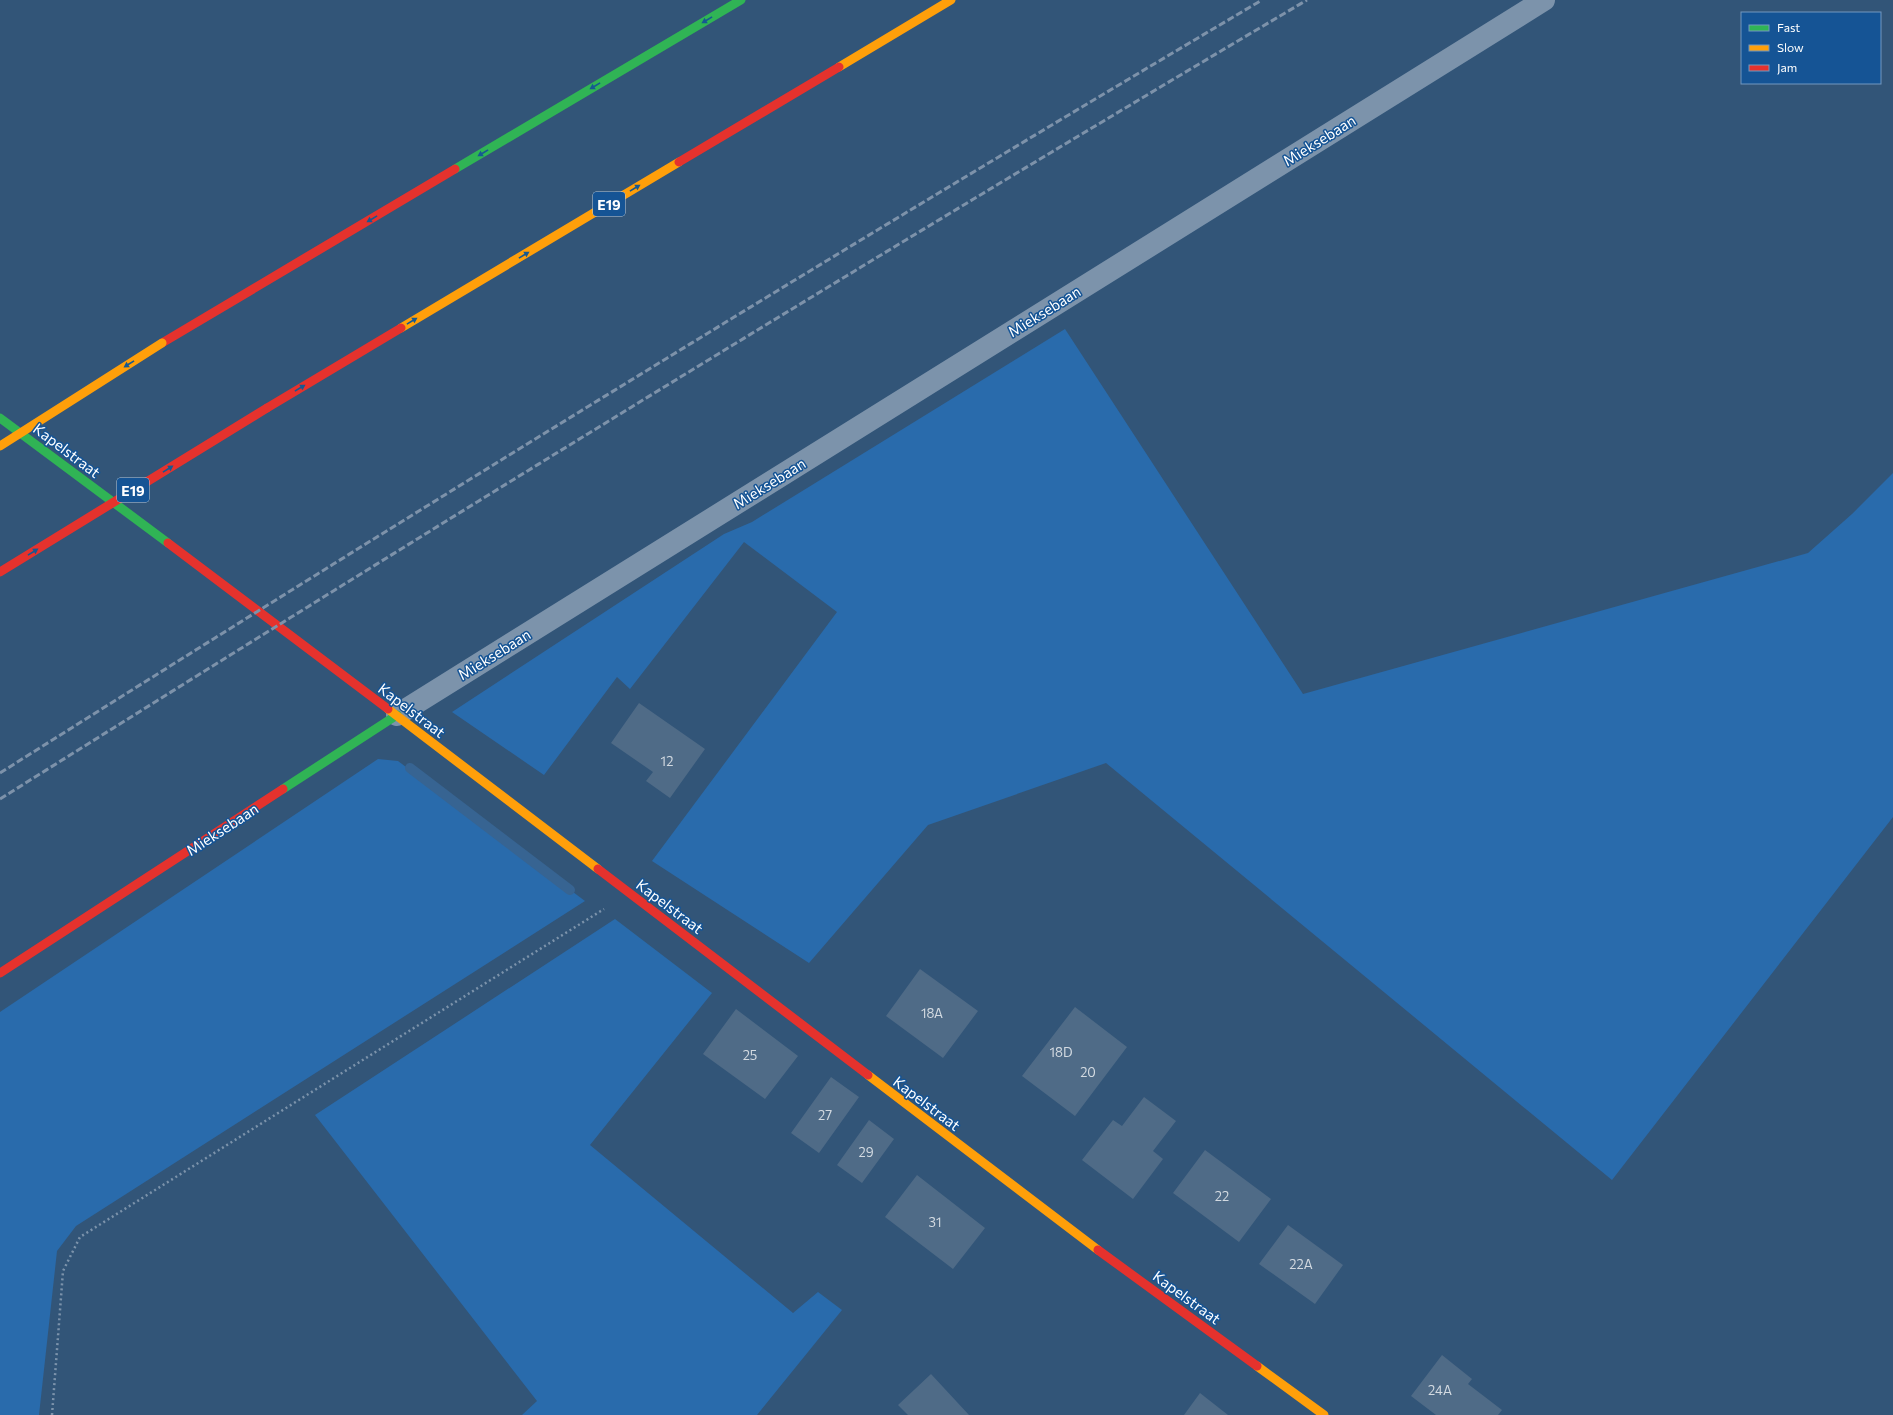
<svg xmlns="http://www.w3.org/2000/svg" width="1893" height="1415" font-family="Commissioner,sans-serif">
<rect width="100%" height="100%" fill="#325578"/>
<!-- green -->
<path fill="#296bac" d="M1065 329 1303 694 1808 553 1852 514 1893 473V817L1612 1180 1106 763 928 825 809 963 652 861 837 612 744 542 630 689 617 677 544 775 452 712 724 534 752 522Z
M378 759 398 761 585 901 76 1226 57 1251 39 1415H0V1012Z
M615 919 712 993 590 1145 793 1313 818 1292 842 1310 757 1415H522L537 1401 315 1115Z"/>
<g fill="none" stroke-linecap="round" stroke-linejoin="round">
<!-- stream -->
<path stroke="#376492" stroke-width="10" d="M410 768 570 890"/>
</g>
<!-- building -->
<path fill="#4f6b87" d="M639 703 705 749 670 798 646 781 653 772 611 743Z
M920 969 978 1011 943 1058 886 1016Z
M1075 1007 1127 1047 1075 1116 1022 1076Z
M736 1009 798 1056 765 1099 703 1054Z
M831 1077 859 1097 819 1153 791 1133Z
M1144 1097 1176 1121 1153 1151 1163 1159 1133 1199 1082 1160 1113 1120 1122 1126Z
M869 1120 894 1139 862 1183 837 1165Z
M1205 1150 1271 1199 1239 1242 1173 1193Z
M917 1175 985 1228 953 1269 885 1217Z
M1288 1225 1343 1265 1315 1304 1259 1264Z
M1442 1355 1472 1379 1468 1384 1502 1410 1498 1415H1436L1411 1396Z
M931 1374 969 1415H908L898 1405Z
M1200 1393 1228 1415H1184Z"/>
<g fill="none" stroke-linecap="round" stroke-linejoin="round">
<!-- path -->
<path stroke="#7c93ab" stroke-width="2.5" stroke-dasharray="2 3" stroke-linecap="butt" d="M52 1415 63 1271 80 1237 604 909"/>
<!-- street -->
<path stroke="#7c93ab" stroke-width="22" d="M397 715 1544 0"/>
<!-- fast -->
<path stroke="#30b455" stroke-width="9" d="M455 169 741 0
M0 418 168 543
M283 789 397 715"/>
<!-- slow -->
<path stroke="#ff9f0a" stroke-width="9" d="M839 67 951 0
M401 328 679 162
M388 709 598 869
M868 1075 1098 1250
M1257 1366 1324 1415"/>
<!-- jam -->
<path stroke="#e5322d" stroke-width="9" d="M679 162 839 67
M162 343 455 169
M267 408 401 328
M168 543 388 709
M598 869 868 1075
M0 973 283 789
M1098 1250 1257 1366"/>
<!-- rail -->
<path stroke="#7d92aa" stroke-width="3" stroke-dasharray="7 3" stroke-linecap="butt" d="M0 773C417 510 837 251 1262 0
M0 799C432 528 867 260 1307 0"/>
<!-- slow-bridge -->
<path stroke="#ff9f0a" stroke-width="9" d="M0 446 162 343"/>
<!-- jam-bridge -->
<path stroke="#e5322d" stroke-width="9" d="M0 572 267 408"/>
</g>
<!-- one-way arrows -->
<defs><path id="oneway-solid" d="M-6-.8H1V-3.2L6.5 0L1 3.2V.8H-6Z"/></defs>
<g fill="#165992">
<use href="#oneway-solid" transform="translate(707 20) rotate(149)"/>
<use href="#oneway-solid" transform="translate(595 86) rotate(149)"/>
<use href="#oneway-solid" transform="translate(483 153) rotate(149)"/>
<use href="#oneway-solid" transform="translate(635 188) rotate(-31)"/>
<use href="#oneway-solid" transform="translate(372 219) rotate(149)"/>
<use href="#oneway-solid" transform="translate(524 255) rotate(-31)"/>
<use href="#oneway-solid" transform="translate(412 321) rotate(-31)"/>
<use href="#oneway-solid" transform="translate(129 364) rotate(148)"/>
<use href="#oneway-solid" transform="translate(300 388) rotate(-31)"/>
<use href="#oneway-solid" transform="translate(168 469) rotate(-32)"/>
<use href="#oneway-solid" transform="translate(33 552) rotate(-32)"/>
</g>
<g text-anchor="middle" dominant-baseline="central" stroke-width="3" stroke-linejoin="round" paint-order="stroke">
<!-- number labels -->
<g font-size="13" fill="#d3dae1">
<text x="667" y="761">12</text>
<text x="932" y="1013">18A</text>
<text x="1061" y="1052">18D</text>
<text x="750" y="1055">25</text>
<text x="1088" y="1072">20</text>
<text x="825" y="1115">27</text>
<text x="866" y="1152">29</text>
<text x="1222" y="1196">22</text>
<text x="935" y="1222">31</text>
<text x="1301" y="1264">22A</text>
<text x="1440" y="1390">24A</text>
</g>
<!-- shield labels -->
<g fill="#155495" stroke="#b9ccdf" stroke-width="1">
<rect x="593" y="192" width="32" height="24" rx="3"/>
<rect x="117" y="478" width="32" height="24" rx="3"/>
</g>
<g font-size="14" font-weight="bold" fill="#fff">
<text x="609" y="204">E19</text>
<text x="133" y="490">E19</text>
</g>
<!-- street labels -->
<g font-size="15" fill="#fff" stroke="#155495">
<text transform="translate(1319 140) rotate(-32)">Mieksebaan</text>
<text transform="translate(1044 311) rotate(-32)">Mieksebaan</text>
<text transform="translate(67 450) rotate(37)">Kapelstraat</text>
<text transform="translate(769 483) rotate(-32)">Mieksebaan</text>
<text transform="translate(494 654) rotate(-32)">Mieksebaan</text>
<text transform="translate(412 710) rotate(37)">Kapelstraat</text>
<text transform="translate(222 829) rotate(-33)">Mieksebaan</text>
<text transform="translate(670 906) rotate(37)">Kapelstraat</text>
<text transform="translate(927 1103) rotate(37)">Kapelstraat</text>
<text transform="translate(1187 1297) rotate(36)">Kapelstraat</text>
</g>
</g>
<!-- legend -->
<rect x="1741" y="12" width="140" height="72" fill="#155495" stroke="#7398bf"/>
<rect x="1749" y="25" width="20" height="6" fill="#30b455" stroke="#7398bf"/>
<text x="1777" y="32" font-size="12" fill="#ffffff">Fast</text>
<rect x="1749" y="45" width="20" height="6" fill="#ff9f0a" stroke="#7398bf"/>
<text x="1777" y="52" font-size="12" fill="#ffffff">Slow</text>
<rect x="1749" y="65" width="20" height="6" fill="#e5322d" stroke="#7398bf"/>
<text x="1777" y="72" font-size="12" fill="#ffffff">Jam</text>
</svg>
